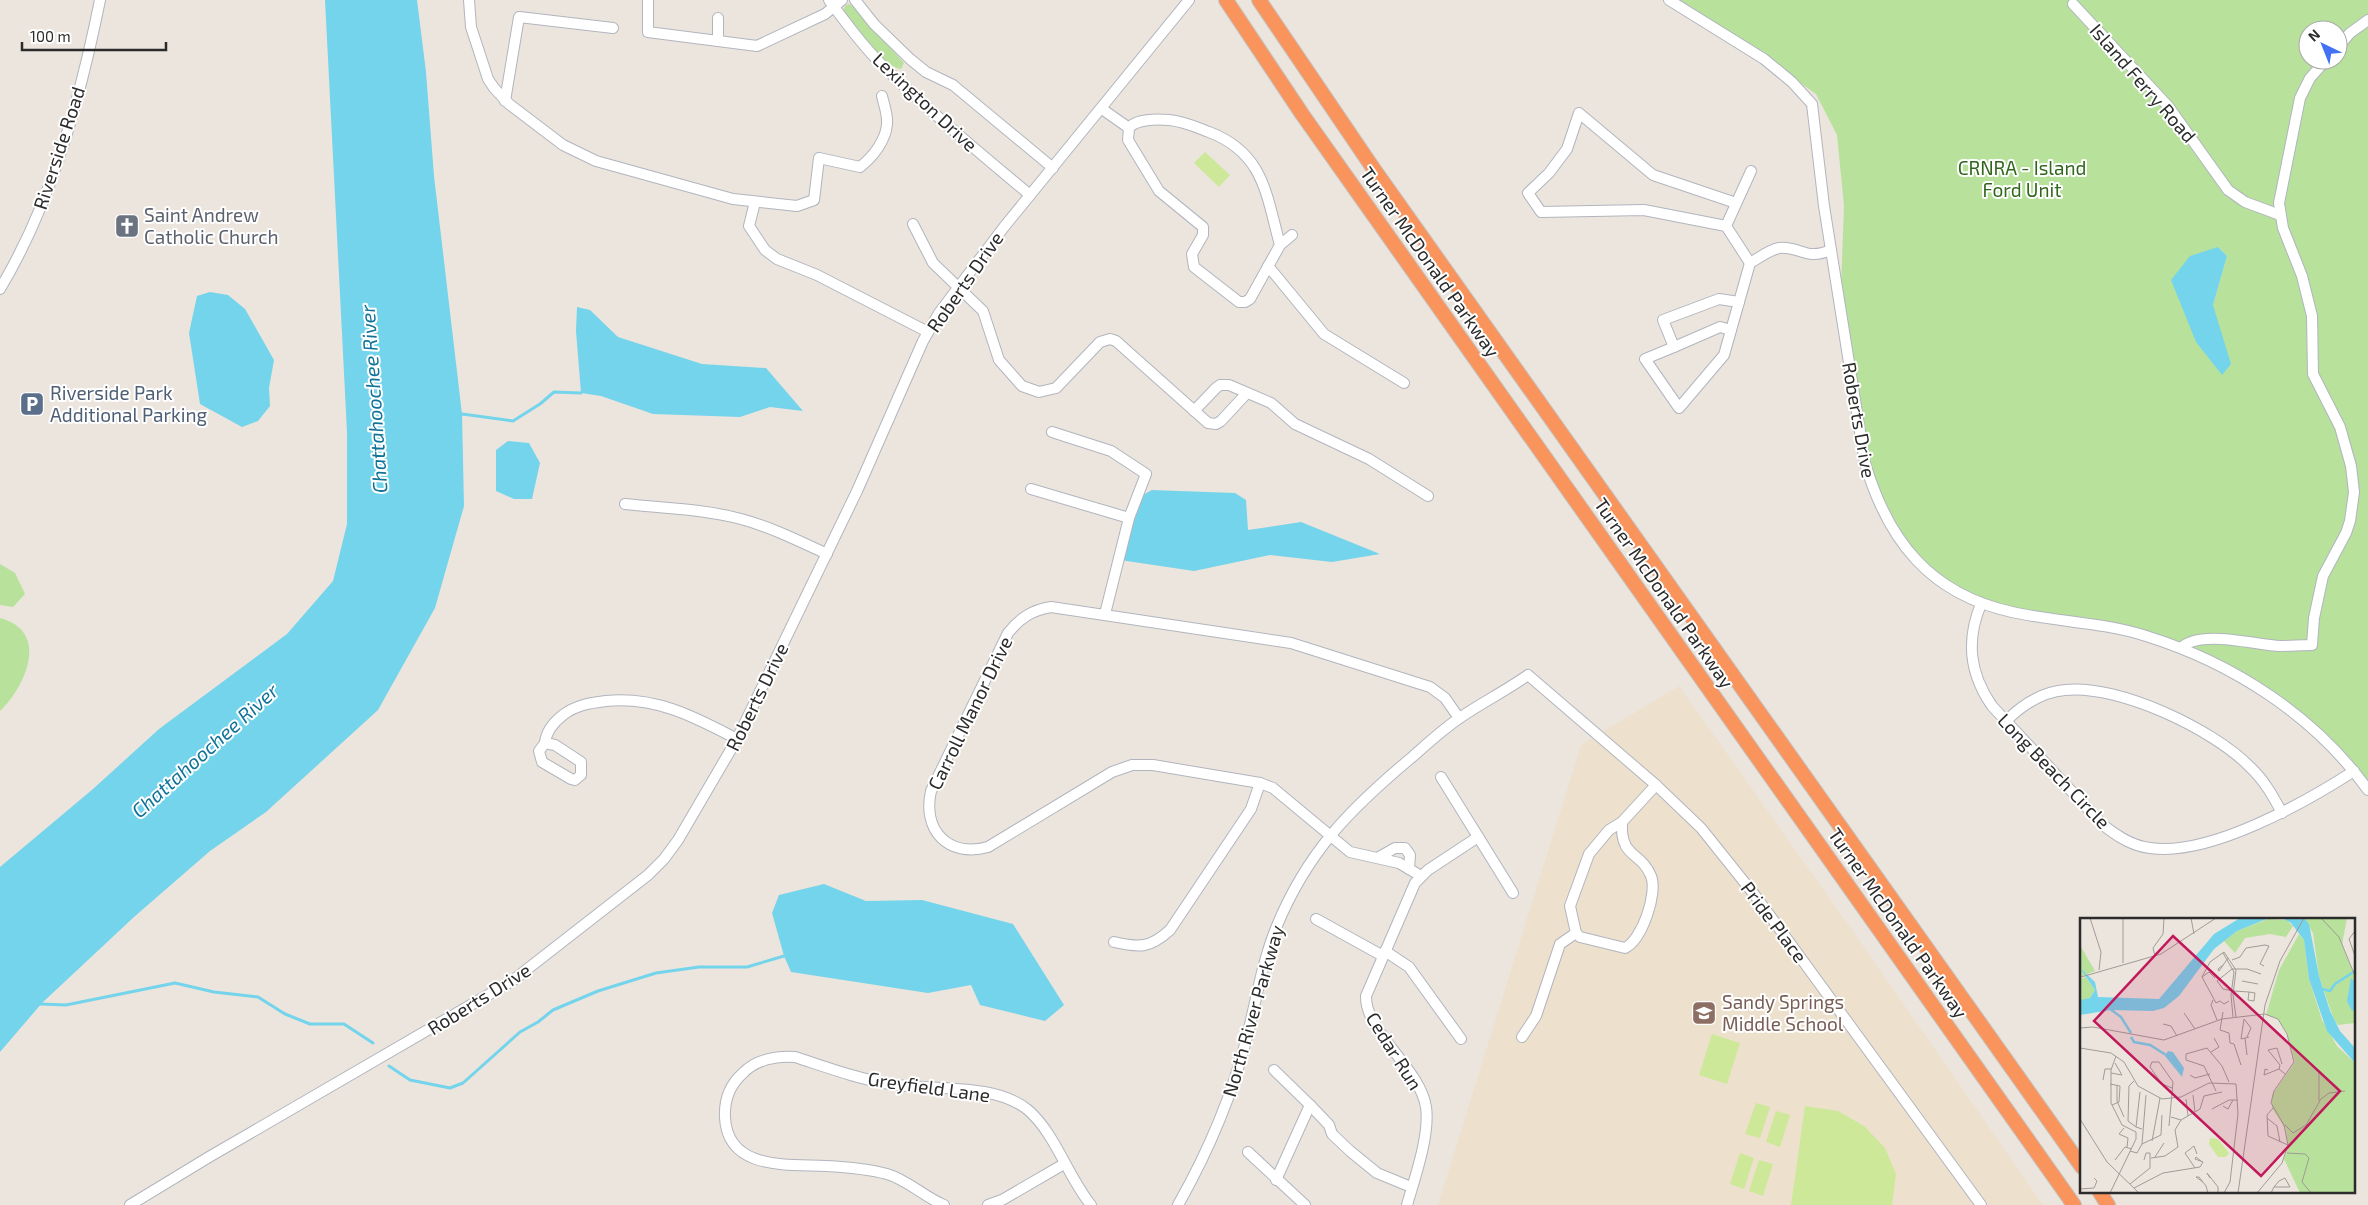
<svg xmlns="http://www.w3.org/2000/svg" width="2368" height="1205" viewBox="0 0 2368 1205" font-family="'Exo 2',sans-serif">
	<rect width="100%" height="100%" fill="#ece5dd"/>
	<polygon fill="#ede1cd" points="1679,686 1855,934 2043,1205 1438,1205 1581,745"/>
	<g fill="#b8e19c" fill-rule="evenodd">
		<path d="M1671 0H2368V788L2317 734 2235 674 2159 640 1972 601 1915 559 1878 509 1840 312 1844 206 1837 135 1816 94 1769 61ZM2308 30H2338V60H2308ZM2218 247 2227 256 2213 305Z"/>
		<path d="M849 4 854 7 904 63 901 69C882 67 855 27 843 12L845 6Z"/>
		<polygon points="0,564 15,573 25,594 13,607 0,605"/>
		<path d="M0 618C50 631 26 686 0 711Z"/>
	</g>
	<g fill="#cce898">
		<polygon points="1205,152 1230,175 1219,187 1194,163"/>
		<polygon points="1712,1034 1740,1043 1727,1084 1699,1075"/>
		<polygon points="1756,1103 1770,1107 1760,1138 1745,1134"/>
		<polygon points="1805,1106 1838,1111 1864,1126 1885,1148 1896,1174 1892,1205 1791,1205"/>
		<polygon points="1776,1111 1790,1115 1780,1147 1766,1142"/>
		<polygon points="1740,1153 1754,1158 1744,1189 1730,1184"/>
		<polygon points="1759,1160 1773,1164 1763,1196 1749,1191"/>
	</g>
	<g fill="#74d4eb">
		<polygon points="325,0 417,0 426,72 434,176 462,414 464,506 435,608 378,710 266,812 210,851 134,917 42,1003 0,1052 0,867 93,789 159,729 287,634 333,581 347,524 347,432"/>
		<polygon points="2218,247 2227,256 2213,305 2231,364 2222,375 2196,342 2171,280 2190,256"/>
		<polygon points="210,292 228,295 245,309 274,360 269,388 270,406 258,421 242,427 200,404 189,333 197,296"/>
		<polygon points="577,307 590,310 618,337 702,364 766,368 803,411 770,407 740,417 653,414 601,396 581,393 576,331"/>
		<polygon points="508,441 529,443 540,463 532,499 514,499 496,491 496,450"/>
		<polygon points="1152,490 1235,493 1246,500 1248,530 1301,522 1380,554 1332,562 1270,555 1194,571 1120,560 1139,497"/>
		<polygon points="824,884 866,901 922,900 1013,924 1064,1005 1045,1021 980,1005 971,985 928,993 791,972 784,956 772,913 779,895"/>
	</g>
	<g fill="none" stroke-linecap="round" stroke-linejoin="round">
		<g stroke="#74d4eb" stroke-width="3">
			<polyline points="459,417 462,414 513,421 540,404 554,392 581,393"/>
			<polyline points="40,1004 66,1005 175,983 214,992 258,997 285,1014 310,1024 344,1024 373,1043"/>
			<polyline points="389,1066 410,1080 450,1088 463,1083 520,1032 538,1022 553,1010 598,991 656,973 699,967 747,967 784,956"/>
		</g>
		<defs>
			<g id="minor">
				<path d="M469 0 471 27 488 79 494 88 509 104 563 145 596 161 733 199 797 206 814 200 819 158 860 167C873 157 886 140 887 124 888 115 884 105 882 96"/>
				<polyline points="648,0 648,32 757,46 825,14 842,0"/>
				<path d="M829 0C846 23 863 46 883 66 929 111 980 153 1030 195"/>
				<polyline points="855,0 874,24 910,59 926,72 953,85 1053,168"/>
				<path d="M1669 0 1764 59 1792 82 1812 104 1824 206 1865 463C1888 541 1930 594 2012 612 2057 622 2102 622 2146 636 2233 663 2315 716 2368 790"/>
				<polyline points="2073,4 2168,106 2228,190 2245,202 2280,215"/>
				<polyline points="718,18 718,41"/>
				<polyline points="2338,47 2350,33 2368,20"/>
				<polyline points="505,101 519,17 613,28"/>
				<polyline points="1102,109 1129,128"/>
				<polyline points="755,202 749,226 765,250 777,259 817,275 928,332"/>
				<polyline points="1736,203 1653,175 1579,113 1567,149 1549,173 1528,193 1541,212 1644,210 1726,226 1750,263"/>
				<polyline points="913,224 933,263 983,311 999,360 1022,386 1039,392 1056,388 1100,342 1110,339 1116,341 1208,423 1216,424 1221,421 1246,394"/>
				<polyline points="1726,226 1751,171"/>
				<path d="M1280 245C1266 194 1264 153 1209 132 1196 127 1183 121 1169 120 1157 119 1136 119 1129 128L1128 140 1159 191 1203 227V235L1192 254 1194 267 1239 302H1245L1250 299 1280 245 1292 235"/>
				<polyline points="1268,266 1324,334 1404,383"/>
				<path d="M0 289C52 202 80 99 100 0"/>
				<polyline points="1731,330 1720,327 1674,347 1663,320 1719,299 1739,302"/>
				<path d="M1674 347 1645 359 1679 408 1724 355 1750 263C1759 258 1769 250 1779 248 1801 246 1805 261 1831 250"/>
				<polyline points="1194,411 1216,388 1220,385 1229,385 1271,403 1295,424 1369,459 1428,496"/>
				<polyline points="1052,432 1111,451 1146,474 1129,518"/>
				<polyline points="1031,489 1129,518 1105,614"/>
				<path d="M625 504C663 508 704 509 741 519 771 527 799 541 827 554"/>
				<path d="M1981 604C1966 640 1969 673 1992 706L2103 825C2117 836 2132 846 2150 848 2209 857 2306 802 2354 771"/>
				<path d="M2181 648C2200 629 2255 645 2280 646 2291 646 2301 645 2312 645L2314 618 2323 576 2346 533 2350 521 2354 492 2351 466 2340 427 2313 374 2312 316 2302 276 2283 228 2279 203 2300 98 2310 78 2326 60"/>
				<path d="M2006 721C2022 705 2041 692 2065 690 2118 684 2213 729 2250 767 2264 780 2273 796 2282 813"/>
				<path d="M545 743C546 732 554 722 563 715 576 705 590 703 606 701 656 696 695 717 737 739"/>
				<polygon points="545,743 555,745 581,762 581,775 575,780 571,779 542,762 539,751"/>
				<polyline points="1441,777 1513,893"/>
				<path d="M1622 822C1620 859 1641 851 1651 876 1658 893 1642 940 1625 948L1580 937 1576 933 1570 906 1589 854 1609 830 1622 822 1656 785"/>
				<polyline points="1379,857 1395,848 1405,848 1410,855 1409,869"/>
				<path d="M1421 876 1399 863 1350 852 1273 788 1260 783 1153 765H1132L1112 772 988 847C948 858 922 830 931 791L1008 633C1020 618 1032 610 1051 607L1291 643 1430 687 1445 698 1459 718"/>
				<polyline points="1316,919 1383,956"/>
				<path d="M1114 942C1140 948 1150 948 1170 930L1251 809 1260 783"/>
				<polyline points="1385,951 1409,967 1461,1039"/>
				<polyline points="1522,1037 1536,1016 1560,944 1576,933"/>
				<polyline points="1274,1070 1310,1105 1329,1125 1332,1134 1350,1151 1377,1173 1411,1187"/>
				<polyline points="1248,1152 1305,1205"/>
				<polyline points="1276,1180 1310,1105"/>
				<polyline points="130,1205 209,1157 512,981 648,875 664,859 678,840 737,739 857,491 923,341 939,313 1004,227 1189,0"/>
				<path d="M944 1205C924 1197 908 1180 887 1174 868 1169 846 1167 826 1166 789 1164 728 1171 725 1118 724 1100 729 1086 742 1074 756 1059 776 1056 795 1057 826 1067 858 1079 890 1084 931 1091 994 1082 1028 1110 1055 1133 1068 1177 1091 1205"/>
				<polyline points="988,1205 1002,1200 1064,1164"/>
				<path d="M1178 1205C1208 1152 1232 1096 1247 1037 1256 1001 1262 963 1276 928 1307 852 1350 809 1411 758 1427 744 1443 729 1461 717 1483 702 1507 690 1528 675L1656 785 1701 828 1757 898 1981 1205"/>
				<path d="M1407 1205C1415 1177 1430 1135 1426 1107 1420 1068 1365 1032 1366 996L1415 883 1428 870 1478 837"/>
			</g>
			<g id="highway">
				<polyline points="1226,0 1302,114 2074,1205"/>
				<polyline points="1259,0 1373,168 2082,1167"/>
				<polyline points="2099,1191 2108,1205"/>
			</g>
		</defs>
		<use href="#minor" stroke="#b1b5be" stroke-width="12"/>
		<use href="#highway" stroke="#c4c4c4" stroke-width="16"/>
		<use href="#minor" stroke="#fff" stroke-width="10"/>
		<use href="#highway" stroke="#f9945c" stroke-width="14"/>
	</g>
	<defs>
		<symbol id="church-square" viewBox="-11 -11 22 22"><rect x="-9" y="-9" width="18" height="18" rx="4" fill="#6b7280" stroke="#fff"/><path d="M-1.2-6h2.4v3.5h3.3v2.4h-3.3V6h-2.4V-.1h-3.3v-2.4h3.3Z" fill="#fff"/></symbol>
		<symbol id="parking-square" viewBox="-11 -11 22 22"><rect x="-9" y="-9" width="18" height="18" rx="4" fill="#5c6f8a" stroke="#fff"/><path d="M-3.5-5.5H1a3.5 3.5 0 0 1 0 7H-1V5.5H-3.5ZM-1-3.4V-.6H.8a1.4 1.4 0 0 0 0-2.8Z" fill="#fff"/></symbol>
		<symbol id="school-square" viewBox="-11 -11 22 22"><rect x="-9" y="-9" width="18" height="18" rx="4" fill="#8d6e63" stroke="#fff"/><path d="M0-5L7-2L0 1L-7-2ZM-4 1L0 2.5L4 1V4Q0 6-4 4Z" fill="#fff"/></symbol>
	</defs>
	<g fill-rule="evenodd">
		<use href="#church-square" x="113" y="212" width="28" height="28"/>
		<use href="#parking-square" x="18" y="390" width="28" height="28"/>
		<use href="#school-square" x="1690" y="999" width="28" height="28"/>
	</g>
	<g text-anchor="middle" stroke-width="4" stroke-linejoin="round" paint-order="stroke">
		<g font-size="19" fill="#2b2b2b" stroke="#fff">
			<text transform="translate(2143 83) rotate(49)" y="7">Island Ferry Road</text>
			<text transform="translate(925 102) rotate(43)" y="7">Lexington Drive</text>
			<text transform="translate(59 148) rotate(-72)" y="7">Riverside Road</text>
			<text transform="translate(1430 262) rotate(55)" y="7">Turner McDonald Parkway</text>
			<text transform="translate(965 282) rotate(-55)" y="7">Roberts Drive</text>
			<text transform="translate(1859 420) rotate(80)" y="7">Roberts Drive</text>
			<text transform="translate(1664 593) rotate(55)" y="7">Turner McDonald Parkway</text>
			<text transform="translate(757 697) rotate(-64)" y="7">Roberts Drive</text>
			<text transform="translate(970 713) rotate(-64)" y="7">Carroll Manor Drive</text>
			<text transform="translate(2054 771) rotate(46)" y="7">Long Beach Circle</text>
			<text transform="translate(1774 922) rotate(53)" y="7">Pride Place</text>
			<text transform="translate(1898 923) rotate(55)" y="7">Turner McDonald Parkway</text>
			<text transform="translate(479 999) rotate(-32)" y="7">Roberts Drive</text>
			<text transform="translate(1253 1011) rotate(-74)" y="7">North River Parkway</text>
			<text transform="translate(1394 1051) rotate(58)" y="7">Cedar Run</text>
			<text transform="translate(929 1087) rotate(8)" y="7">Greyfield Lane</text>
		</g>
		<g font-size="19" fill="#31661d" stroke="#fff">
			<text x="2022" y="175">CRNRA - Island<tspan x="2022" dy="22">Ford Unit</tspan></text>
		</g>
		<g font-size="19" fill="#5b616d" stroke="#fff" text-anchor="start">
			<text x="144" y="222">Saint Andrew<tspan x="144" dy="22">Catholic Church</tspan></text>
		</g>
		<g font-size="19" fill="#4e5e75" stroke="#fff" text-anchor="start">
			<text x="50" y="400">Riverside Park<tspan x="50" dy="22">Additional Parking</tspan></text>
		</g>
		<g font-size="19" fill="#785e54" stroke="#fff" text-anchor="start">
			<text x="1722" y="1009">Sandy Springs<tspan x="1722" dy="22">Middle School</tspan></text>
		</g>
		<g font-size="20" font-style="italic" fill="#127398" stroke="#fff">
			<text transform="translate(374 399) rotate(-94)" y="7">Chattahoochee River</text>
			<text transform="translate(205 751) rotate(-42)" y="7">Chattahoochee River</text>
		</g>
	</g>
	<g transform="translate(2080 918)">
		<rect width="275" height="275" fill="#ece5dd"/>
		<path d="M224 0H267L262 27 275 59V105L258 107 254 102 239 58 233 15ZM188 1 206 2 213 8 206 19 190 16 165 20 155 35 144 23 157 13ZM219 16 224 22 229 61 242 102 257 128 275 145V275H220L204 241 208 229 206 212 192 190V177L215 144 207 115 198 101 186 97 199 52ZM0 27 15 53 0 59ZM6 59 15 72 10 80 1 83 0 61Z" fill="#b8e19c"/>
		<path d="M130 220 138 221 149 235 146 239H138L129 226Z" fill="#cce898"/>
		<path d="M160 0H189L157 13 134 31 99 78 84 90 73 93 31 92 0 97V82L10 80 15 72 0 50 15 64 18 79 79 81 134 16ZM202 0H224L229 6 239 58 250 93 260 113 275 130V145L247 113 229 61 224 22 211 5ZM271 60 275 64V91L272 93 267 83ZM88 133 93 134 104 150 102 159 85 138Z" fill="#74d4eb"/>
		<path fill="none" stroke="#74d4eb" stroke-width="2.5" d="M242 71 250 73 255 66 275 53M30 91 41 99 51 115M51 119 54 124 70 127 86 137"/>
		<path fill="none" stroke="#9f9b96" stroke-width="1" d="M10 0 21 34 19 52M43 0V45M111 0 114 16M241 0 259 19 275 58M275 13 269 21 275 38M143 35 154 54 151 77 153 99M75 38 73 30 83 16 84 0M152 42 160 39 166 30 185 27M143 47 138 51 139 53 148 40M184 48 180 46 189 28 185 27M1 59 81 36 136 0M122 59 129 54 135 60M162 63 178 66M153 73 143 71 137 63 152 51H167L181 56M154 73 169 74 168 82 174 83 175 75 169 74M133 82 131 87 137 102M149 83 144 86 140 83 136 85 122 59 130 44 144 34 156 52 153 77 156 99M143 94 140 112 149 115 150 125M104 95 115 111M83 106 91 108 97 118M0 110 13 109 84 122 142 101 185 96 198 101 207 116 214 144 194 173 191 185 204 207 208 227 202 245 177 275M167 119 171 110 164 101 161 121 169 119M165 120 167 137M150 125 154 126 161 147M0 130 31 135 44 144 58 168 82 181 101 179 129 165 156 166 158 196 150 264 144 275M131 134 139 129 134 120M199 151 200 147 188 132 197 130 202 146M188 152 185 151 184 157 199 151 205 156M239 154V183M31 155 42 157 35 145M110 157 115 160 130 156M23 162 25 151H31M54 163 49 168 48 203 56 209M30 166 40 168 39 184 32 187M37 167V183L44 199M136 173 124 148 106 142V136L127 130 142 148 149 164M60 174 56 209 62 211M113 177 115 194M106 181 108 198M143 188 148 191 153 182M193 190 187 197 188 218 208 227M132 191 149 182H158M187 200 197 208 200 224M0 201 27 244 59 275M101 202 120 191 124 178 142 174M205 207 213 215 226 207 241 181 249 175 265 173M89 208 93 164 79 144H72L70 149 82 166 92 170M44 210 39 216 48 220 47 229M72 223 80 180M62 226 81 217 82 197M50 233 57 235 62 226 66 177M207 235 225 236 229 240 222 264 231 275M75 239 84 225M71 240 85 238 98 229 95 212 101 202 91 199M35 242 45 229 52 231M115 250 105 235 114 228 117 236M130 260 127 255 138 269V275M123 264 116 259H119L126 268 128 275M50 266 70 250V235H66L64 242M54 270 83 255 120 249 123 244 115 241 116 239 121 243M0 271 14 270 17 263 14 260M30 275 56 221V214L42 207 31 185V152L36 138M158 275 185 87 200 43 224 0M191 275 194 269 199 263 205 260 210 269H194"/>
		<path fill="#c2185b" fill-opacity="0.15" stroke="#c2185b" stroke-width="2.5" d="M93 18 260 173 181 258 14 103Z"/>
		<rect width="275" height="275" fill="none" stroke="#2b2b2b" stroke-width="2.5"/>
	</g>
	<g transform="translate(2323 45) rotate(317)"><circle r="24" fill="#ffffff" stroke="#aaaaaa"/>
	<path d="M0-4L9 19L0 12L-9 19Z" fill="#4371f4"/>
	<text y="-8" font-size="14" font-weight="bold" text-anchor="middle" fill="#2b2b2b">N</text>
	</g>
	<path d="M22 42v8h144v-8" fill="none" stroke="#2b2b2b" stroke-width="2.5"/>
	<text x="30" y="42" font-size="15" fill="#2b2b2b" stroke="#ffffff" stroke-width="4" paint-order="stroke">100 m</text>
</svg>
